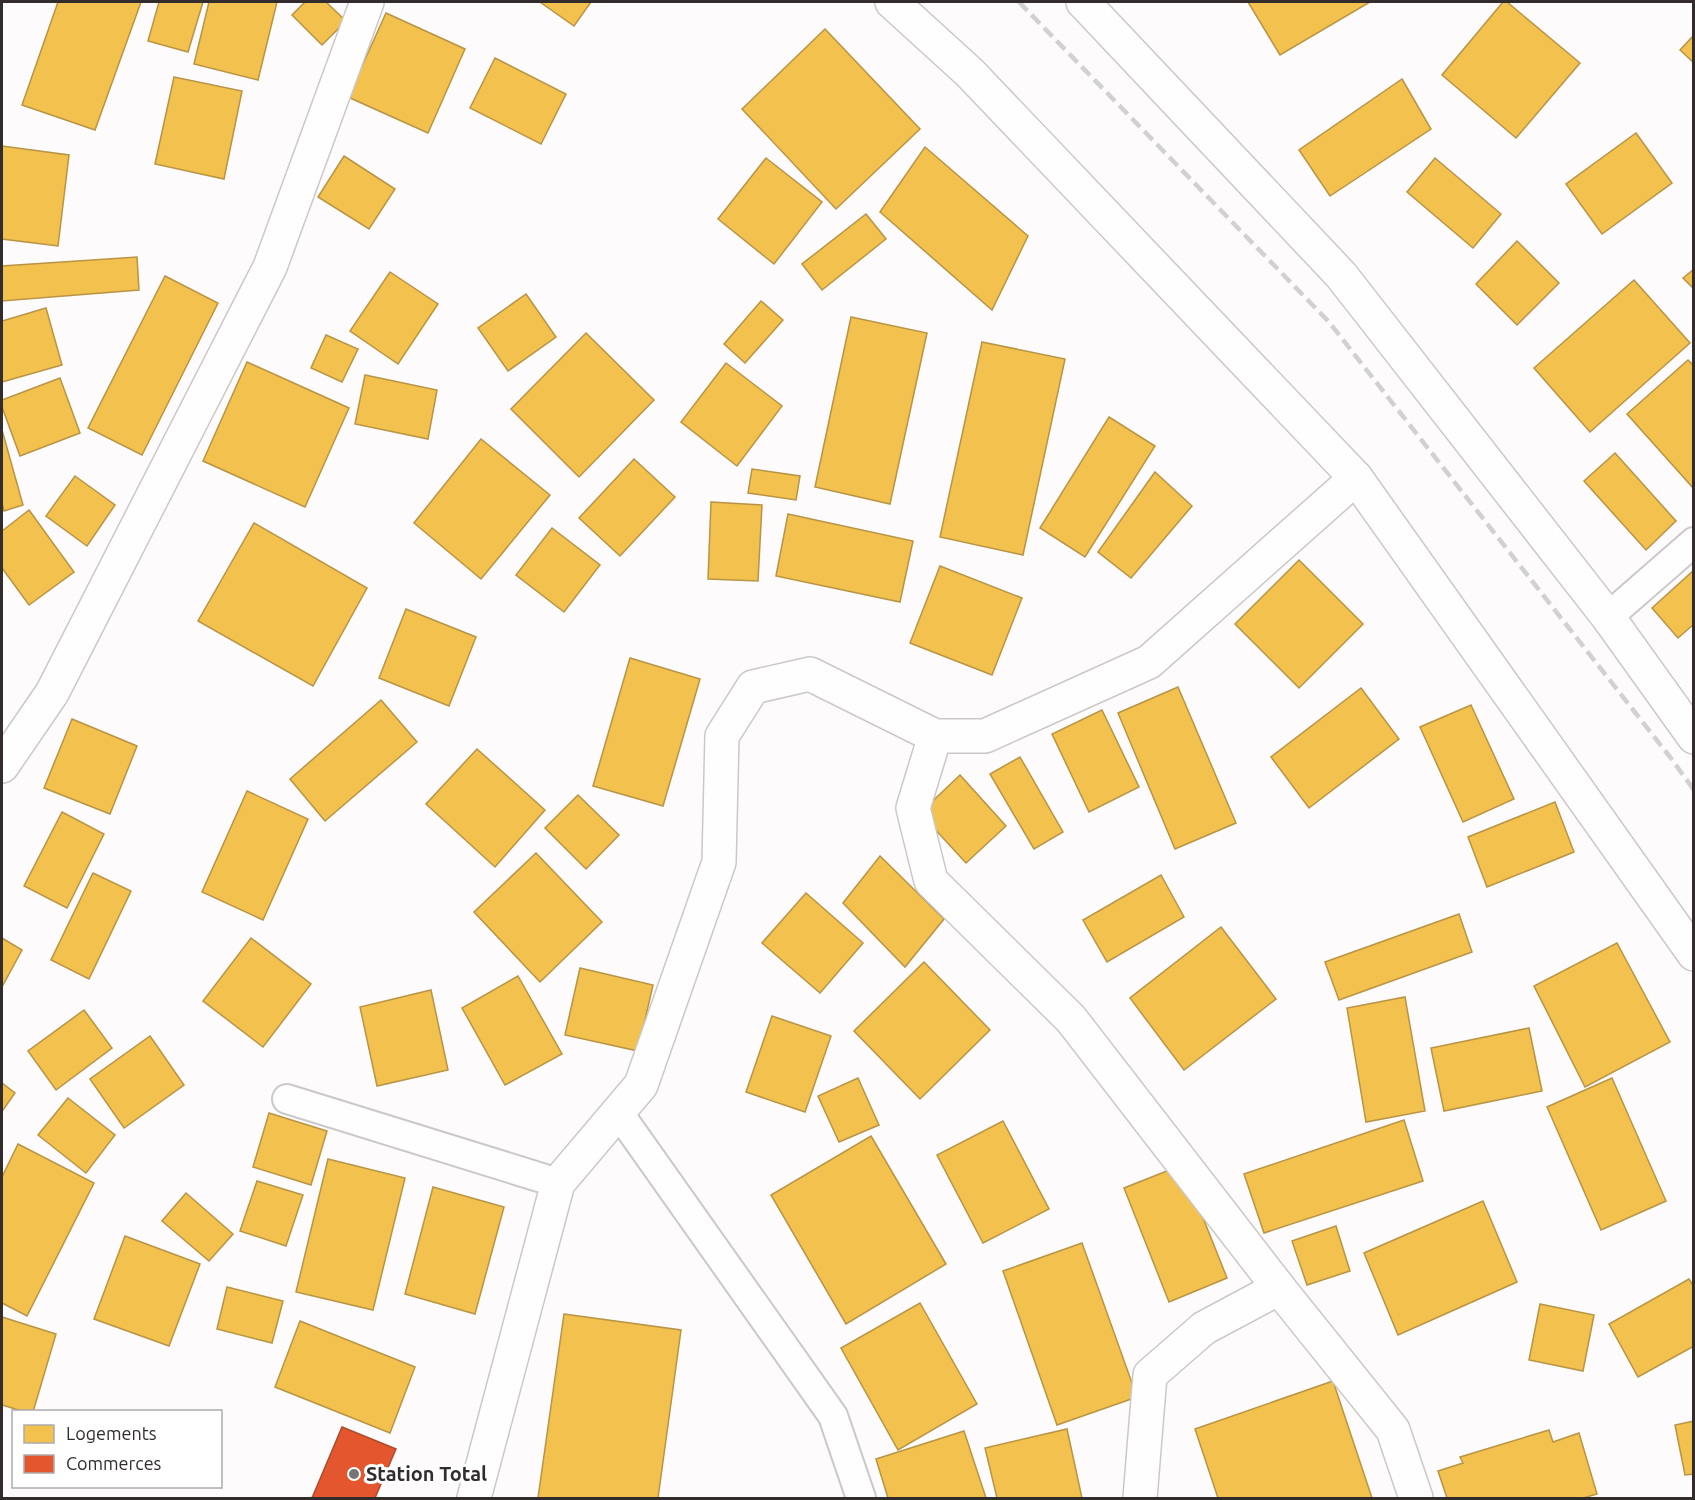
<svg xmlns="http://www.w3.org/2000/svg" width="1695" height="1500" viewBox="0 0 1695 1500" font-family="Ubuntu,sans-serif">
	<rect width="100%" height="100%" fill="#fdfbfb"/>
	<g fill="#f2c14e" stroke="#b89444" stroke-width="1.5">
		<polygon points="58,2 141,2 95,130 22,105"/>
		<polygon points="159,2 203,2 188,52 148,41"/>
		<polygon points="209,2 277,2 258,80 194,64"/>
		<polygon points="305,2 326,2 346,21 322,45 292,15"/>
		<polygon points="540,2 591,2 574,26"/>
		<polygon points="1248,2 1370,2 1280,55"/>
		<polygon points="1503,2 1507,2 1580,63 1516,138 1442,75"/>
		<polygon points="386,13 465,49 428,133 348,97"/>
		<polygon points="825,29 920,129 836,209 742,109"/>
		<polygon points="1694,35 1694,63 1680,50"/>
		<polygon points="495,58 566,94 541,144 470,108"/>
		<polygon points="174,77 242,91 224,179 155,164"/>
		<polygon points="1402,79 1431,129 1330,196 1299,150"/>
		<polygon points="1636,133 1672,183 1602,234 1566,184"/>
		<polygon points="2,146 69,155 58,246 2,239"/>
		<polygon points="925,147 1028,236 992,310 880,212"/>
		<polygon points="344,156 395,189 369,229 318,197"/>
		<polygon points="766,158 822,202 774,264 718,219"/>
		<polygon points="1435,158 1501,214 1473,248 1407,192"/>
		<polygon points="866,214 886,239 822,290 802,264"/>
		<polygon points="1517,241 1559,283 1517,325 1476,284"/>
		<polygon points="137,257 139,290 2,301 2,266"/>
		<polygon points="1694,269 1694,289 1683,278"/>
		<polygon points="390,272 438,304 398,364 350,331"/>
		<polygon points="165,276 218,303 142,455 88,428"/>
		<polygon points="1634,280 1690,343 1590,432 1534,368"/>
		<polygon points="526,294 556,337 508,371 478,328"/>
		<polygon points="761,301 783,320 745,363 724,344"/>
		<polygon points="46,308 62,365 2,382 2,321"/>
		<polygon points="851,317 927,333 890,504 815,487"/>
		<polygon points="586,333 654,400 579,477 511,409"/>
		<polygon points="326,335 358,349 342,382 311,368"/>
		<polygon points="982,342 1065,359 1023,555 940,537"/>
		<polygon points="1688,360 1694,366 1694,489 1627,414"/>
		<polygon points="247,362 349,408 305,507 203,461"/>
		<polygon points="726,363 782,406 737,466 681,422"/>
		<polygon points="365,375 437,390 428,439 355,424"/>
		<polygon points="60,378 80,433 20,456 2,407 2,400"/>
		<polygon points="1109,417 1155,446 1085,557 1040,528"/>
		<polygon points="2,430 23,505 4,511 2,503"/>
		<polygon points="481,439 550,495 481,579 414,523"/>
		<polygon points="1615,453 1676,521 1646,550 1584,481"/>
		<polygon points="634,459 675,497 620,556 579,518"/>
		<polygon points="752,469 800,476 796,500 748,493"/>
		<polygon points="1155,472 1192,506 1131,578 1098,552"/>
		<polygon points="75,476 115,505 87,546 46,516"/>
		<polygon points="711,502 762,505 758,581 708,579"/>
		<polygon points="29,510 74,572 29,605 2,568 2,531"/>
		<polygon points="788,514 913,541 900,602 776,576"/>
		<polygon points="254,523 367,588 313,686 198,621"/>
		<polygon points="552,528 600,565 564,612 516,575"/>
		<polygon points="1299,560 1363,624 1299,688 1235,624"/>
		<polygon points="940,566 1022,598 992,675 910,643"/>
		<polygon points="1694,570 1694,624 1678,638 1652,608"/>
		<polygon points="406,609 476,637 449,706 379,678"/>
		<polygon points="630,658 700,679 663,806 593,786"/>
		<polygon points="1178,687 1236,823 1175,849 1118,713"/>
		<polygon points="1361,688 1399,739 1309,808 1271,757"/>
		<polygon points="381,700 417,742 325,821 290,779"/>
		<polygon points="1471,705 1514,799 1463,822 1420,727"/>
		<polygon points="1102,710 1139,787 1089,812 1052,734"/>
		<polygon points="72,719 137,746 110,814 44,788"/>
		<polygon points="477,749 545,810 495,867 426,804"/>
		<polygon points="1020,757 1063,832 1034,849 990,774"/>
		<polygon points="960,775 1006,826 966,863 920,813"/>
		<polygon points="247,791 308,819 263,920 202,892"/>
		<polygon points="578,795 619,835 586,869 545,828"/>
		<polygon points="1555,802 1574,852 1487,887 1468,837"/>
		<polygon points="62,812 104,834 67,908 24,886"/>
		<polygon points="536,853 602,922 540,982 474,912"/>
		<polygon points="880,856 944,919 905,967 843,903"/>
		<polygon points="93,873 131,891 89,979 51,960"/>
		<polygon points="1161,875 1184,917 1107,962 1083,920"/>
		<polygon points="806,893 863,943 820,993 762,943"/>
		<polygon points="1459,914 1472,952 1339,1000 1325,962"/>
		<polygon points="1221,927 1276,999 1184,1070 1130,998"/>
		<polygon points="2,938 22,950 2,987"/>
		<polygon points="251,938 311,984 263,1047 203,1001"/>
		<polygon points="1617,943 1670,1042 1585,1087 1534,986"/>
		<polygon points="924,962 990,1030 920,1099 854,1031"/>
		<polygon points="580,968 653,985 638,1051 565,1035"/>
		<polygon points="518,976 562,1054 505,1085 462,1008"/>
		<polygon points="431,990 448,1070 377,1086 360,1007"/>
		<polygon points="1405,997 1425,1111 1366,1122 1347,1008"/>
		<polygon points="84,1010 112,1048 56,1090 28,1051"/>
		<polygon points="772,1016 831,1036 805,1112 746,1092"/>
		<polygon points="1529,1028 1542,1091 1444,1111 1431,1048"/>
		<polygon points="150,1036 184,1085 124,1128 90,1079"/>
		<polygon points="858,1078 879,1125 839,1142 818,1096"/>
		<polygon points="1612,1078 1666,1201 1601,1230 1547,1107"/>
		<polygon points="2,1083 15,1093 3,1110 2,1109"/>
		<polygon points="68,1098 115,1135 86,1173 38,1135"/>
		<polygon points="269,1113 327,1131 311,1185 253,1167"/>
		<polygon points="1404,1120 1423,1181 1264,1233 1244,1174"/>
		<polygon points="1003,1121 1049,1209 983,1243 937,1155"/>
		<polygon points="871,1136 946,1264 846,1324 771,1195"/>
		<polygon points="18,1144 94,1183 27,1316 2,1303 2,1177"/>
		<polygon points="328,1159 405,1178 373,1310 296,1292"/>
		<polygon points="1182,1165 1227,1278 1169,1302 1124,1188"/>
		<polygon points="257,1181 303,1195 286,1246 240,1231"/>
		<polygon points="433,1187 504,1207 475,1314 405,1294"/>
		<polygon points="186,1193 233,1234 209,1261 162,1221"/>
		<polygon points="1483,1201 1517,1282 1398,1335 1364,1253"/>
		<polygon points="1336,1226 1350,1271 1307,1285 1292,1241"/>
		<polygon points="125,1236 200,1264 169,1346 94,1319"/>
		<polygon points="1082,1243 1137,1397 1057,1425 1003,1271"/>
		<polygon points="1689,1279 1694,1287 1694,1346 1638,1377 1609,1324"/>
		<polygon points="227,1287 283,1301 272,1343 217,1329"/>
		<polygon points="920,1303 977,1404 898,1450 841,1348"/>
		<polygon points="1540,1304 1594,1315 1583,1371 1529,1360"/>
		<polygon points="564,1314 681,1330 658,1498 538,1498"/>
		<polygon points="2,1317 56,1334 33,1412 25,1412 2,1405"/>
		<polygon points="300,1321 415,1367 390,1433 275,1387"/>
		<polygon points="1333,1381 1372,1498 1218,1498 1195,1429"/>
		<polygon points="1694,1421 1694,1474 1685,1475 1675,1425"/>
		<polygon points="1067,1429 1082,1498 997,1498 985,1448"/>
		<polygon points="1549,1430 1553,1442 1579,1433 1597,1494 1583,1498 1447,1498 1438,1471 1463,1463 1460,1457"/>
		<polygon points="964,1431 986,1498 888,1498 876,1459"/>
	</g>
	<polygon fill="#e4572e" stroke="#af4a2d" stroke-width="1.5" points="342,1427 396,1449 375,1498 312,1498"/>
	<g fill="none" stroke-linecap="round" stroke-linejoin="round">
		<defs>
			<g id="lane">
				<polyline points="1608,617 1694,542"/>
				<polyline points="287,1099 558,1183"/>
				<polyline points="618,1112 833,1416 861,1498"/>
			</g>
			<g id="street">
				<polyline points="892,2 970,73 1356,478 1694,954"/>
				<polyline points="1083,2 1341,275 1608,617 1694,737"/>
				<polyline points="935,736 913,808 931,881 1071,1019 1279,1288"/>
				<polyline points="2,766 52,693 270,267 367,2"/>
				<polyline points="474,1498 558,1183 641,1085 719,862 722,736 753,687 810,674 935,736 985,736 1149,662 1356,478"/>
				<polyline points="1140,1498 1150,1375 1204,1328 1279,1288 1393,1430 1416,1498"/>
			</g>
		</defs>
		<use href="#lane" stroke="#ccc8c8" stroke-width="32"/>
		<use href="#street" stroke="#ccc8c8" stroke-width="36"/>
		<use href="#lane" stroke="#fffefe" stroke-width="28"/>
		<use href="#street" stroke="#fffefe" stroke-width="33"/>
		<polyline stroke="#d2d1d1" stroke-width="4.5" stroke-dasharray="12 6" stroke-linecap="butt" points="1019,2 1329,322 1670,757 1694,790"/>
	</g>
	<circle fill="#797474" stroke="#fff" stroke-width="2" cx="354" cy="1474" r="6"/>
	<g text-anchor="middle" stroke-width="6" stroke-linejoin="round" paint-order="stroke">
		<g font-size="20" font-weight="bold" fill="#322c2c" stroke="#fff" text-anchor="start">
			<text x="366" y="1481">Station Total</text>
		</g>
	</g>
	<rect width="1695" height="1500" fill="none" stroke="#322c2c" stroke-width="6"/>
	<rect x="12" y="1410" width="210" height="78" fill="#ffffff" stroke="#adabab" stroke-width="1.5"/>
	<rect x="24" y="1425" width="30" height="18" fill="#f2c14e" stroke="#adabab" stroke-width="1.5"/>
	<text x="66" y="1440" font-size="18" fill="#322c2c">Logements</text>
	<rect x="24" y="1455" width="30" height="18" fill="#e4572e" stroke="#adabab" stroke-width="1.5"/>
	<text x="66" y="1470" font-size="18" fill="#322c2c">Commerces</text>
</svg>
